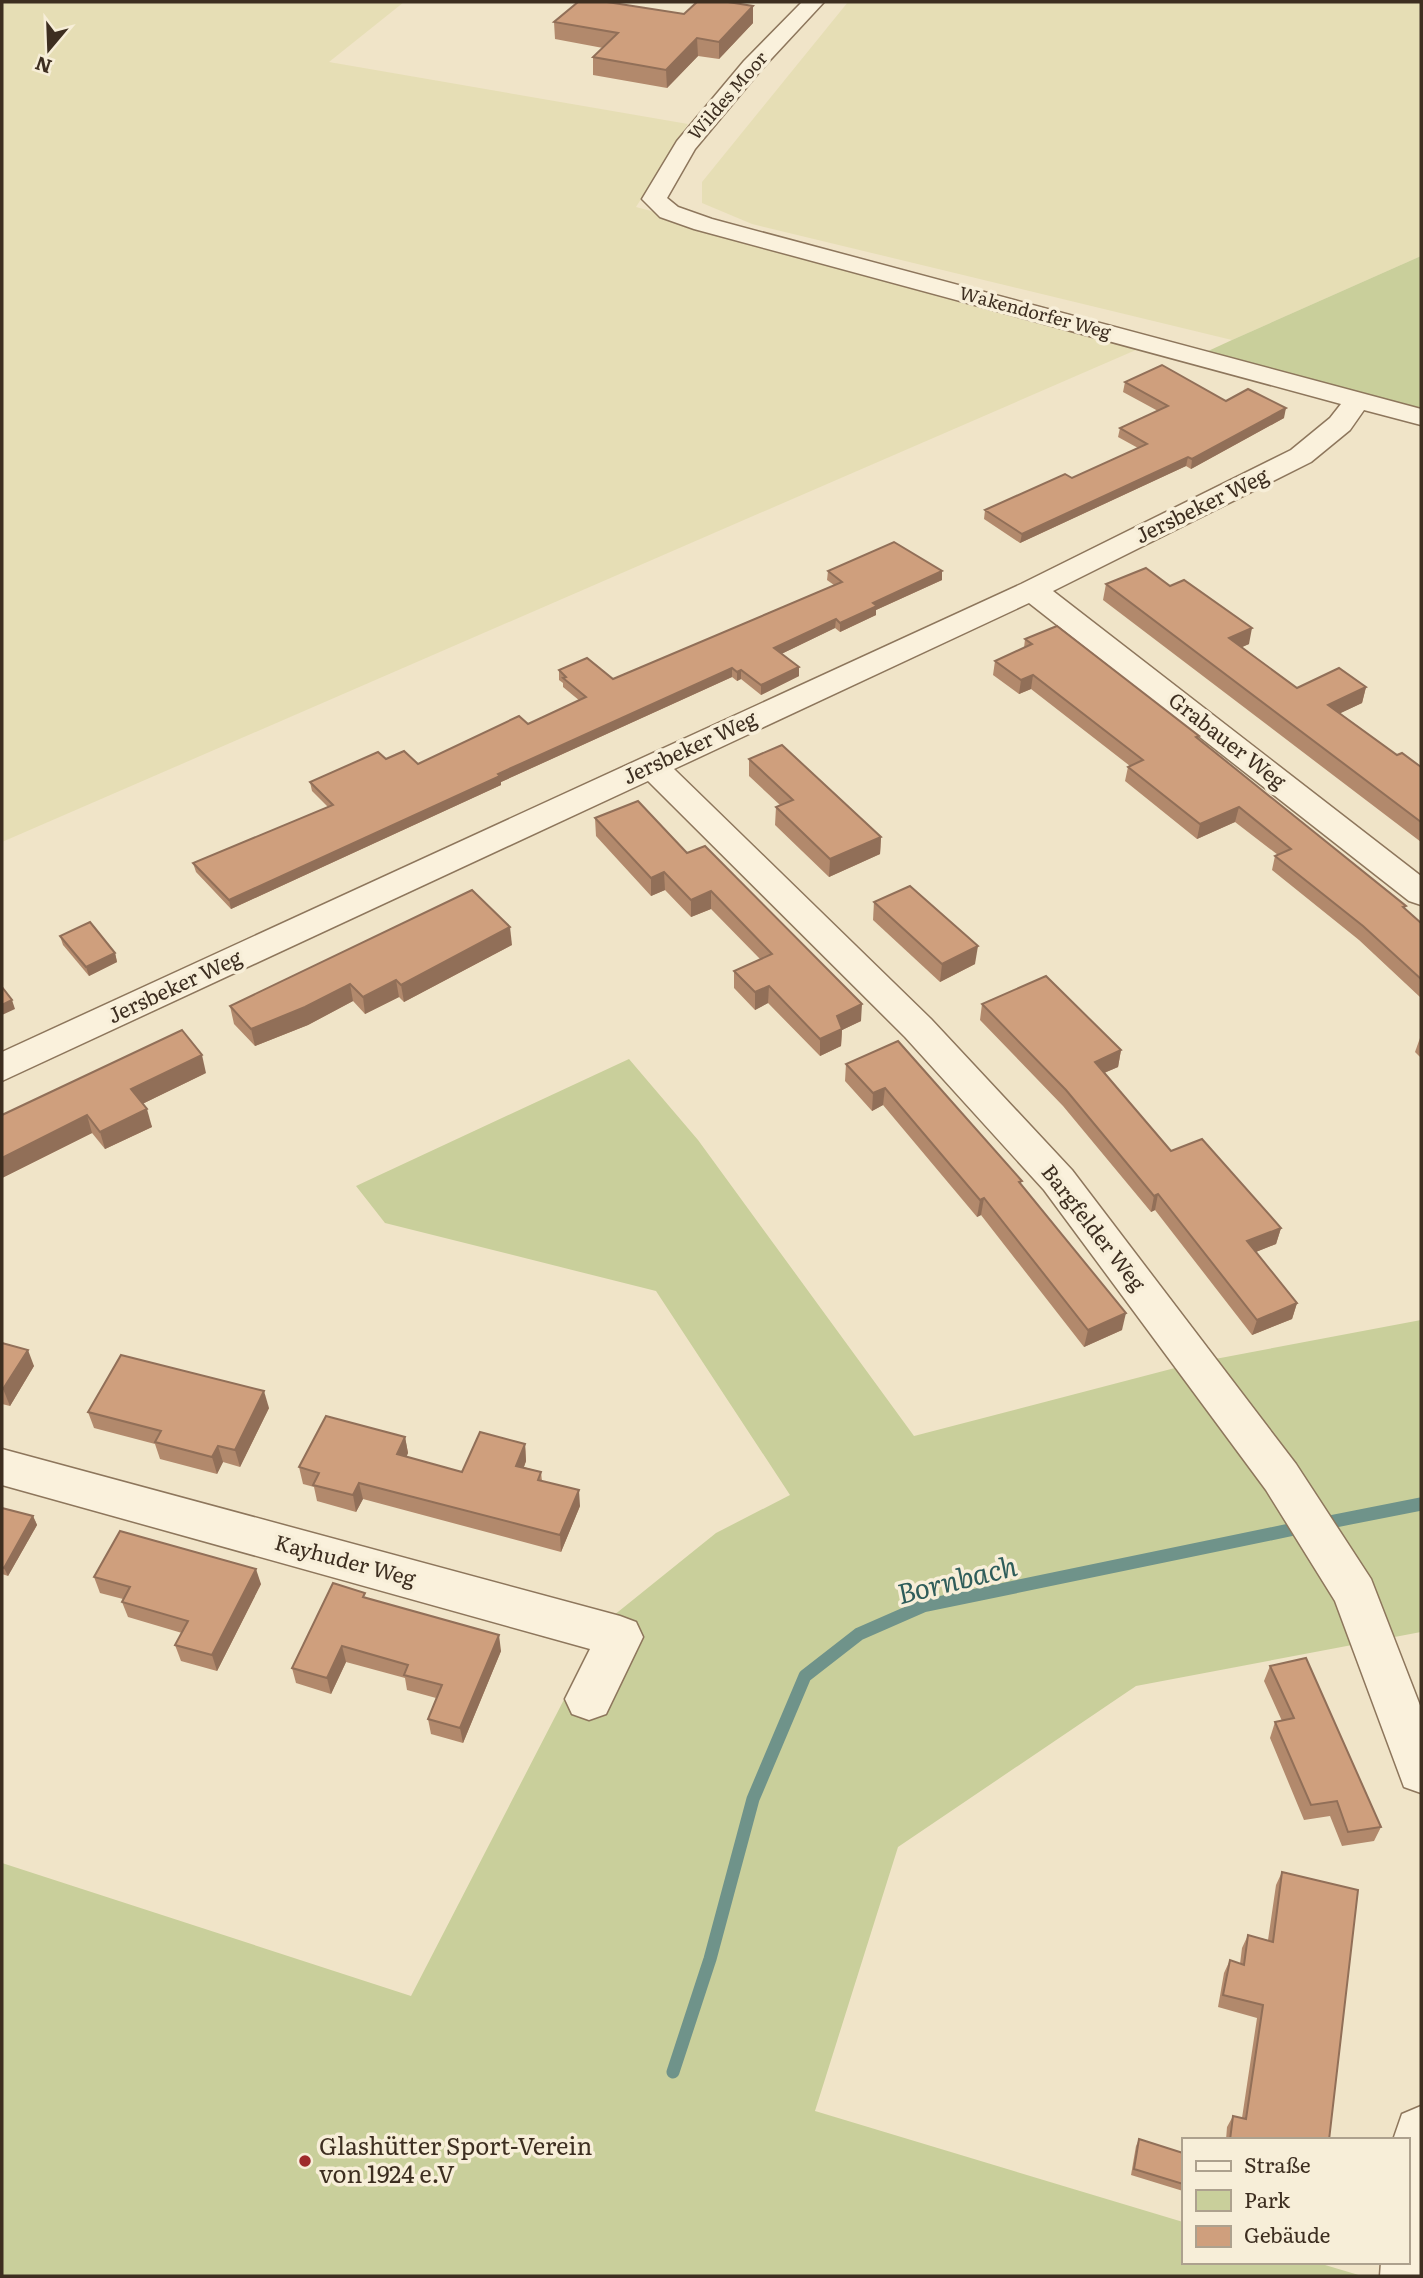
<svg xmlns="http://www.w3.org/2000/svg" width="1423" height="2278" viewBox="0 0 1423 2278" font-family="Literata,serif">
	<rect width="100%" height="100%" fill="#f0e4c8"/>
	<g fill="#e6deb5">
		<polygon points="2,2 404,2 329,62 688,124 636,207 1152,343 2,842"/>
		<polygon points="848,2 1421,2 1421,256 1232,340 752,224 702,203 702,182"/>
	</g>
	<g fill="#c9cf9b">
		<polygon points="1421,256 1421,409 1206,352 1232,340"/>
		<polygon points="629,1059 698,1140 914,1436 1194,1363 1421,1320 1421,1632 1136,1686 898,1847 815,2111 1183,2222 1183,2262 1315,2262 1362,2276 2,2276 2,1863 411,1996 603,1624 716,1533 790,1495 656,1291 385,1223 356,1186"/>
	</g>
	<g fill="none" stroke-linecap="round" stroke-linejoin="round">
		<g stroke="#6f938a" stroke-width="13">
			<polyline points="1320,1524 1421,1504"/>
			<polyline points="673,2072 710,1959 753,1799 805,1676 859,1634 923,1606 1304,1527"/>
		</g>
		<defs>
			<g id="minor">
				<polygon points="802,2 824,2 760,71 695,149 667,198 678,207 712,219 1421,409 1421,425 1364,410 1350,430 1311,462 1053,591 1421,876 1421,905 1409,901 1029,603 674,769 931,1019 1072,1170 1296,1464 1371,1579 1421,1708 1421,1793 1404,1787 1335,1601 1266,1490 1044,1190 905,1037 648,781 2,1081 2,1052 1021,584 1291,450 1330,418 1341,404 694,229 660,217 642,199 677,141 744,61"/>
				<polygon points="2,1449 620,1616 636,1622 643,1637 606,1714 589,1720 572,1714 565,1699 590,1649 2,1485"/>
				<polygon points="1421,2106 1421,2276 1380,2276 1381,2262 1407,2262 1407,2140 1393,2140 1402,2114"/>
			</g>
		</defs>
		<use href="#minor" stroke="#8d765c" stroke-width="3"/>
		<use href="#minor" fill="#faf1dc" fill-rule="evenodd"/>
	</g>
	<g fill="#b2896c">
		<polygon points="684,14 753,23 719,59 698,56 667,88 593,75 593,57 603,48 555,39 554,22"/>
		<polygon points="1125,382 1226,401 1284,418 1191,469 1186,466 1020,543 984,519 985,510 1072,478 1138,448 1118,437 1120,428 1158,411 1123,392"/>
		<polygon points="828,571 942,580 876,610 876,615 840,632 835,628 781,654 799,676 761,695 741,679 737,681 732,677 501,782 501,785 231,909 196,872 193,863 328,807 312,791 310,782 386,759 418,764 528,724 580,701 563,687 563,683 559,680 559,670 613,679 834,585 827,580"/>
		<polygon points="1106,584 1170,586 1249,644 1242,647 1297,688 1366,687 1362,703 1340,713 1397,755 1421,767 1421,842 1103,600"/>
		<polygon points="1025,639 1199,736 1198,739 1421,923 1421,998 1359,940 1272,870 1275,856 1278,855 1235,822 1197,839 1125,781 1128,767 1130,766 1031,689 1019,694 993,675 995,661 1024,648"/>
		<polygon points="749,759 881,837 880,854 829,877 775,825 776,807 780,805 749,776"/>
		<polygon points="595,818 687,853 861,1021 842,1030 841,1046 820,1056 768,1003 755,1010 734,988 734,971 760,959 711,909 691,917 665,890 651,896 596,836"/>
		<polygon points="874,902 975,964 940,982 873,920"/>
		<polygon points="60,936 115,953 117,962 89,976 63,945"/>
		<polygon points="512,945 404,1002 399,997 365,1014 353,1001 308,1025 255,1046 234,1024 230,1006"/>
		<polygon points="982,1004 1121,1050 1118,1067 1104,1073 1171,1151 1281,1228 1276,1244 1256,1252 1297,1303 1292,1319 1252,1335 1155,1210 1151,1212 1063,1106 980,1020"/>
		<polygon points="1421,1037 1421,1058 1415,1052 1420,1038"/>
		<polygon points="898,1041 1021,1185 1122,1330 1084,1347 981,1215 977,1217 883,1105 872,1111 845,1081 846,1064"/>
		<polygon points="206,1073 142,1104 152,1127 105,1149 92,1133 2,1178 2,1115"/>
		<polygon points="2,1343 34,1366 10,1406 2,1404"/>
		<polygon points="269,1408 240,1467 223,1462 217,1474 160,1459 155,1444 94,1428 88,1412"/>
		<polygon points="405,1437 408,1453 406,1457 462,1472 525,1444 526,1461 524,1467 541,1472 542,1481 580,1506 561,1552 363,1499 356,1512 317,1501 314,1487 303,1484 299,1467"/>
		<polygon points="2,1508 33,1516 37,1525 8,1576 2,1574"/>
		<polygon points="94,1577 261,1584 217,1671 181,1661 175,1645 182,1633 128,1617 122,1602 123,1599 100,1593"/>
		<polygon points="366,1598 501,1651 463,1743 431,1734 428,1719 436,1698 407,1690 405,1678 346,1662 331,1694 296,1683 292,1668"/>
		<polygon points="1270,1666 1381,1827 1374,1841 1342,1846 1330,1816 1304,1820 1270,1738 1275,1722 1282,1721 1264,1681"/>
		<polygon points="1282,1872 1329,2140 1226,2140 1227,2127 1233,2116 1242,2118 1257,2018 1218,2007 1224,1973 1230,1960 1240,1964 1242,1948 1248,1935 1268,1940 1276,1885"/>
		<polygon points="1139,2139 1183,2153 1183,2191 1131,2175 1136,2146"/>
	</g>
	<g fill="#916f58">
		<polygon points="753,6 753,23 719,59 719,42"/>
		<polygon points="697,38 698,56 667,88 666,70"/>
		<polygon points="1286,408 1284,418 1191,469 1192,459"/>
		<polygon points="1188,457 1186,466 1020,543 1022,534"/>
		<polygon points="942,571 942,580 876,610 876,615 840,632 840,623 873,603"/>
		<polygon points="836,619 835,628 773,658 774,648"/>
		<polygon points="1252,628 1249,644 1226,654 1229,638"/>
		<polygon points="799,667 799,676 761,695 761,685"/>
		<polygon points="732,668 732,677 501,782 501,785 231,909 229,900 498,774"/>
		<polygon points="741,670 741,679 737,681 737,672"/>
		<polygon points="1033,675 1031,689 1019,694 1021,680"/>
		<polygon points="1366,687 1362,703 1324,721 1328,705"/>
		<polygon points="1239,807 1235,822 1197,839 1200,824"/>
		<polygon points="881,837 880,854 829,877 830,859"/>
		<polygon points="664,872 665,890 651,896 651,878"/>
		<polygon points="711,891 711,909 691,917 691,900"/>
		<polygon points="510,927 512,945 404,1002 401,985"/>
		<polygon points="978,946 975,964 940,982 942,964"/>
		<polygon points="115,953 117,962 89,976 86,967"/>
		<polygon points="396,980 399,997 365,1014 363,997"/>
		<polygon points="350,984 353,1001 308,1025 255,1046 251,1029"/>
		<polygon points="769,986 768,1003 755,1010 755,992"/>
		<polygon points="12,1000 15,1009 2,1015 2,1005"/>
		<polygon points="862,1004 861,1021 842,1030 841,1046 820,1056 820,1039 837,1016"/>
		<polygon points="1121,1050 1118,1067 1092,1078 1095,1062"/>
		<polygon points="202,1055 206,1073 136,1107 131,1089"/>
		<polygon points="885,1088 883,1105 872,1111 873,1093"/>
		<polygon points="147,1109 152,1127 105,1149 100,1132"/>
		<polygon points="87,1115 92,1133 2,1178 2,1158"/>
		<polygon points="1158,1194 1155,1210 1151,1212 1154,1196"/>
		<polygon points="984,1198 981,1215 977,1217 980,1200"/>
		<polygon points="1281,1228 1276,1244 1243,1257 1247,1241"/>
		<polygon points="1297,1303 1292,1319 1252,1335 1257,1320"/>
		<polygon points="1126,1313 1122,1330 1084,1347 1088,1330"/>
		<polygon points="28,1350 34,1366 10,1406 3,1389"/>
		<polygon points="264,1391 269,1408 240,1467 235,1450"/>
		<polygon points="405,1437 408,1453 400,1471 397,1454"/>
		<polygon points="525,1444 526,1461 518,1482 516,1466"/>
		<polygon points="218,1446 223,1462 217,1474 212,1457"/>
		<polygon points="359,1483 363,1499 356,1512 353,1495"/>
		<polygon points="579,1490 580,1506 561,1552 560,1535"/>
		<polygon points="33,1516 37,1525 8,1576 4,1568"/>
		<polygon points="256,1569 261,1584 217,1671 212,1655"/>
		<polygon points="499,1635 501,1651 463,1743 460,1728"/>
		<polygon points="342,1646 346,1662 331,1694 327,1678"/>
	</g>
	<g fill="#cf9f7d" stroke="#916f58" stroke-width="2">
		<polygon points="578,2 607,2 684,14 697,2 728,2 753,6 719,42 697,38 666,70 593,57 618,33 554,22"/>
		<polygon points="1162,365 1226,401 1248,389 1286,408 1192,459 1188,457 1022,534 985,510 1065,474 1072,478 1147,444 1120,428 1168,406 1125,382"/>
		<polygon points="894,542 942,571 873,603 877,606 840,623 836,619 774,648 799,667 761,685 741,670 737,672 732,668 498,774 500,776 229,900 193,863 333,805 310,782 378,752 386,759 404,751 418,764 519,716 528,724 586,697 563,678 566,677 559,670 587,658 613,679 842,582 828,571"/>
		<polygon points="1146,568 1170,586 1184,580 1252,628 1229,638 1297,688 1339,668 1366,687 1328,705 1397,755 1402,753 1421,767 1421,822 1106,584"/>
		<polygon points="1057,626 1199,736 1196,737 1406,906 1403,907 1421,923 1421,979 1363,926 1275,856 1291,849 1239,807 1200,824 1128,767 1143,760 1033,675 1021,680 995,661 1032,644 1025,639"/>
		<polygon points="782,745 881,837 830,859 776,807 793,800 749,759"/>
		<polygon points="638,801 687,853 705,846 862,1004 837,1016 842,1029 820,1039 769,986 755,992 734,971 772,954 711,891 691,900 664,872 651,878 595,818"/>
		<polygon points="910,886 978,946 942,964 874,902"/>
		<polygon points="472,890 510,927 401,985 396,980 363,997 350,984 305,1007 251,1029 230,1006"/>
		<polygon points="90,922 115,953 86,967 60,936"/>
		<polygon points="1046,976 1121,1050 1095,1062 1171,1151 1202,1139 1281,1228 1247,1241 1297,1303 1257,1320 1158,1194 1154,1196 1066,1090 982,1004"/>
		<polygon points="2,987 12,1000 2,1005"/>
		<polygon points="182,1030 202,1055 131,1089 147,1109 100,1132 87,1115 2,1158 2,1115"/>
		<polygon points="898,1041 1022,1181 1019,1182 1126,1313 1088,1330 984,1198 980,1200 885,1088 873,1093 846,1064"/>
		<polygon points="2,1343 28,1350 3,1389 2,1389"/>
		<polygon points="121,1355 264,1391 235,1450 218,1446 212,1457 155,1442 161,1431 88,1412"/>
		<polygon points="326,1416 405,1437 397,1454 462,1472 480,1432 525,1444 516,1466 541,1472 538,1480 579,1490 560,1535 359,1483 353,1495 313,1485 319,1473 299,1467"/>
		<polygon points="2,1508 33,1516 4,1568 2,1567"/>
		<polygon points="120,1531 256,1569 212,1655 175,1645 188,1621 122,1602 130,1587 94,1577"/>
		<polygon points="333,1583 365,1593 363,1597 499,1635 460,1728 428,1719 442,1685 404,1675 408,1665 342,1646 327,1678 292,1668"/>
		<polygon points="1306,1658 1381,1827 1348,1832 1337,1801 1311,1805 1275,1722 1294,1718 1270,1666"/>
		<polygon points="1282,1872 1358,1890 1329,2140 1230,2140 1233,2116 1246,2119 1263,2005 1223,1995 1230,1960 1244,1965 1248,1935 1273,1942"/>
		<polygon points="1139,2139 1183,2153 1183,2184 1134,2169"/>
	</g>
	<circle fill="#9e2a2b" stroke="#f7eed8" stroke-width="2.5" cx="305" cy="2161" r="7"/>
	<g text-anchor="middle" stroke-width="7" stroke-linejoin="round" paint-order="stroke">
		<g font-size="18" fill="#3d2e20" stroke="#f7eed8">
			<text transform="translate(728 96) rotate(-49)" y="6">Wildes Moor</text>
			<text transform="translate(1035 313) rotate(15)" y="6">Wakendorfer Weg</text>
		</g>
		<g font-size="21" fill="#3d2e20" stroke="#f7eed8">
			<text transform="translate(1202 506) rotate(-26)" y="7">Jersbeker Weg</text>
			<text transform="translate(1227 741) rotate(38)" y="7">Grabauer Weg</text>
			<text transform="translate(690 748) rotate(-25)" y="7">Jersbeker Weg</text>
			<text transform="translate(175 987) rotate(-25)" y="7">Jersbeker Weg</text>
			<text transform="translate(1093 1228) rotate(52)" y="7">Bargfelder Weg</text>
			<text transform="translate(345 1561) rotate(15)" y="7">Kayhuder Weg</text>
		</g>
		<g font-size="24" fill="#3d2e20" stroke="#f7eed8" text-anchor="start">
			<text x="319" y="2155">Glashütter Sport-Verein<tspan x="319" dy="28">von 1924 e.V</tspan></text>
		</g>
		<g font-size="28" font-style="italic" fill="#2f5d5a" stroke="#f7eed8">
			<text transform="translate(957 1580) rotate(-14)" y="10">Bornbach</text>
		</g>
	</g>
	<rect width="1423" height="2278" fill="none" stroke="#3d2e20" stroke-width="7"/>
	<rect x="1182" y="2138" width="228" height="126" fill="#f7eed8" stroke="#ada18e" stroke-width="2"/>
	<rect x="1196" y="2161" width="35" height="10" fill="#faf1dc" stroke="#ada18e" stroke-width="2"/>
	<text x="1244" y="2173" font-size="21" fill="#3d2e20">Straße</text>
	<rect x="1196" y="2190" width="35" height="21" fill="#c9cf9b" stroke="#ada18e" stroke-width="2"/>
	<text x="1244" y="2208" font-size="21" fill="#3d2e20">Park</text>
	<rect x="1196" y="2226" width="35" height="21" fill="#cf9f7d" stroke="#ada18e" stroke-width="2"/>
	<text x="1244" y="2243" font-size="21" fill="#3d2e20">Gebäude</text>
	<g transform="translate(49 49) rotate(199)" stroke="#f7eed8" stroke-width="5" paint-order="stroke">
	<path d="M0-5L12 26L0 18L-12 26Z" fill="#3d2e20"/>
	<text y="-10" font-size="19" font-weight="bold" text-anchor="middle" fill="#3d2e20">N</text>
	</g>
</svg>
